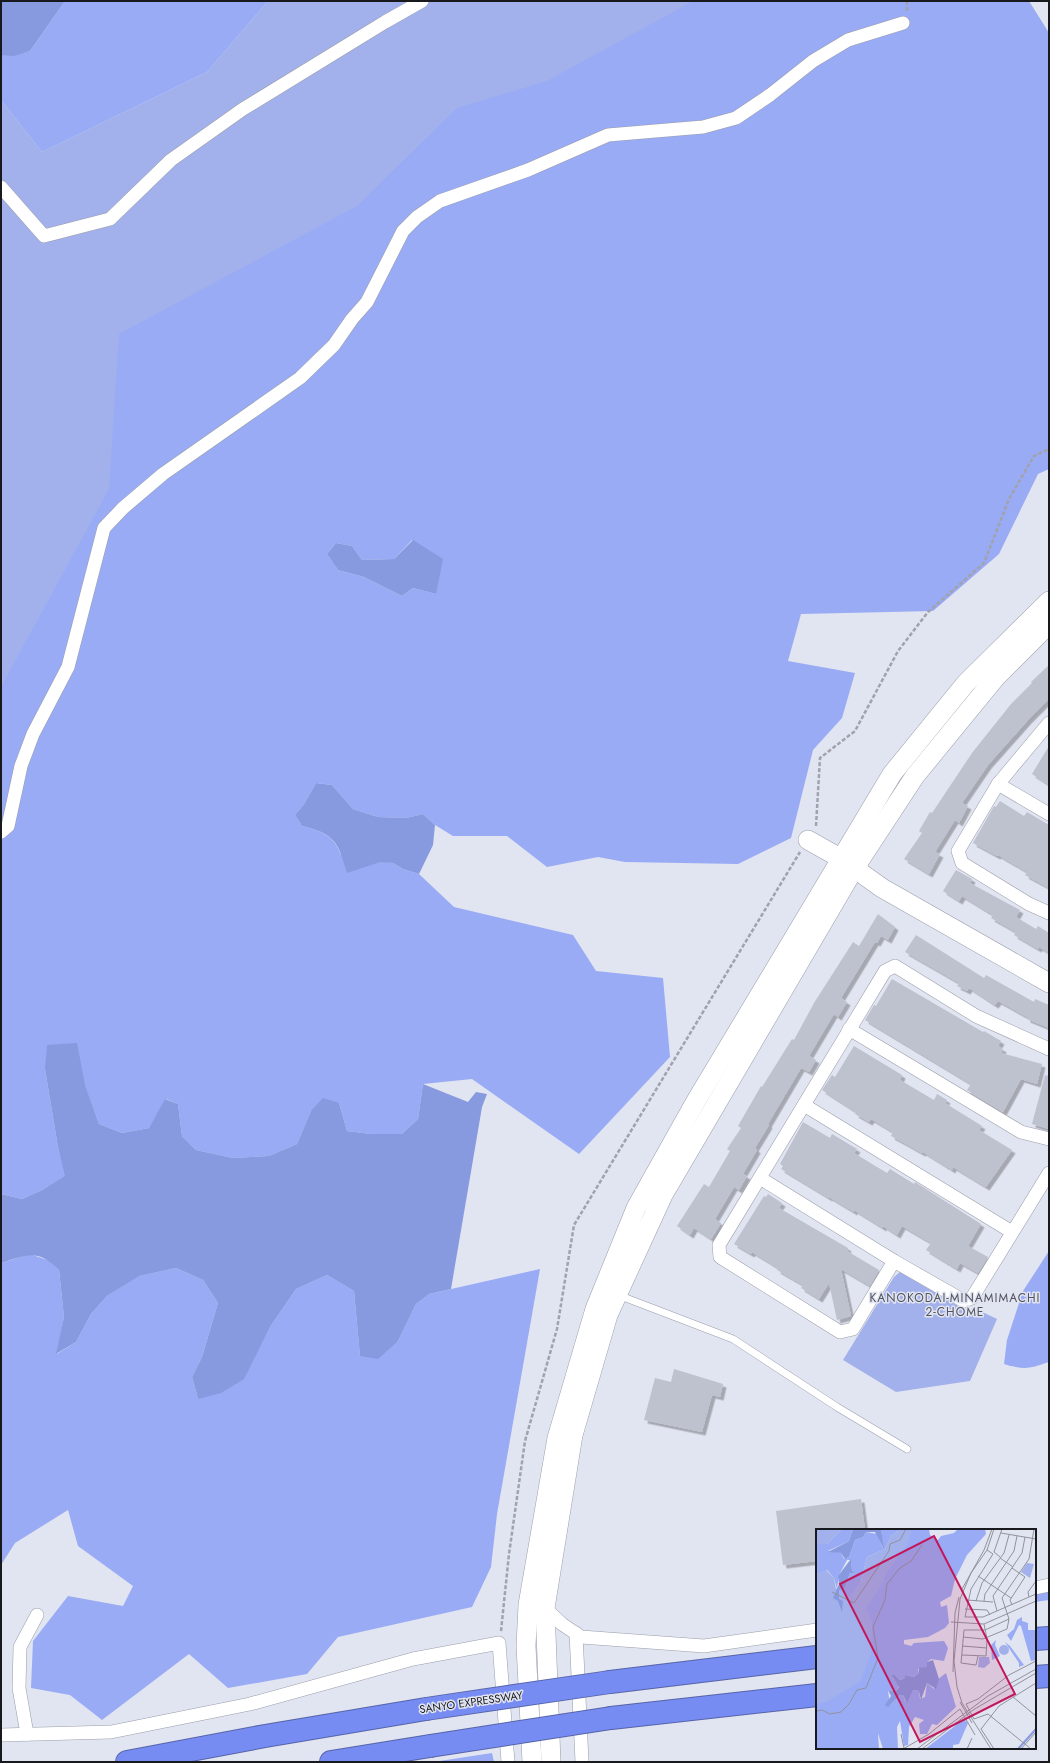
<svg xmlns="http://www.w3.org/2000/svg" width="1050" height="1763" viewBox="0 0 1050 1763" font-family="Jost,sans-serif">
	<defs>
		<filter id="shadow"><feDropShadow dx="3.5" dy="3.5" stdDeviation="0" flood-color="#0004"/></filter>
	</defs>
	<rect width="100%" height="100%" fill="#e1e4f1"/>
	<g fill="#a2b1eb">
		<polygon points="268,1 723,1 139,524 1,754 1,100 42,152 207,72"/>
		<polygon points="900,1272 972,1314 976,1309 997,1319 970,1381 896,1392 843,1360 894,1277"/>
	</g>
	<g fill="#99abf4" fill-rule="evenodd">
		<polygon points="65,1 268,1 207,72 42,152 1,100 1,55 14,55 30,51"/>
		<path d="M693 1H1029L1049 33V469L1038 474 999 554 933 611 801 614 788 661 855 673 842 718 813 750 791 838 738 864 625 862 598 857 547 867 507 836H453L435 825 423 814 406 818 378 817 353 809 332 785 316 783 304 804 295 815 302 826C321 831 334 835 341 855L393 863 403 869 419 874 454 907 573 935 596 971 663 978 670 1057 579 1154 472 1079 423 1084 418 1119 402 1134H371L347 1131 339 1103 311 1111 297 1144 269 1156 233 1158 196 1150 182 1136 178 1104 166 1099 149 1128 122 1133 99 1124 85 1086 45 1069 58 1147 66 1176 42 1190 22 1199 1 1194V687L109 489 119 334 357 206 457 108 547 81ZM412 540 436 594 413 588 402 596 364 577 338 570 327 554 336 543 352 546 362 560 394 559Z"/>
		<path d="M1049 1251V1362C1029 1369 1024 1370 1004 1364L1007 1340 1023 1291Z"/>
		<polygon points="30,1254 50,1261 59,1270 64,1317 57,1354 76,1342 91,1314 107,1296 138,1276 176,1268 203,1280 218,1303 202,1357 192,1377 198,1399 258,1349 270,1327 296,1289 327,1275 354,1291 360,1356 398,1341 416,1304 429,1294 540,1269 497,1514 491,1567 472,1607 338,1637 307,1674 228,1688 189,1654 102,1720 70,1695 31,1688 33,1641 68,1596 123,1606 133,1586 78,1546 68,1510 15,1543 1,1565 1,1263"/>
		<polygon points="1049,1588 1049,1600 1035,1602 1035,1591"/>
		<polygon points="492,1753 494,1762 433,1762"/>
	</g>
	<g fill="#8799df">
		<polygon points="1,1 65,1 30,51 14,56 1,55"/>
		<polygon points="413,540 443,559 436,594 413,588 402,596 364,577 338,570 327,554 336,543 352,546 362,560 394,559"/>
		<path d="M316 783 332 785 353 809 378 817 406 818 423 814 435 825 433 845 419 874 403 869 393 863 380 862 347 873C338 842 335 834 302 826L295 815 304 804Z"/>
		<path d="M77 1043 85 1085 99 1124 122 1133 149 1128 165 1099 178 1104 182 1136 196 1150 233 1158 269 1156 297 1144 311 1111 323 1098 339 1103 347 1131 371 1134H402L418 1119 423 1084 468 1102 476 1092 487 1094 482 1107 451 1289 429 1294 416 1304 398 1341 378 1359 360 1356 354 1291 327 1275 296 1289 270 1327 244 1379 221 1393 198 1399 192 1377 202 1357 218 1303 203 1280 176 1268 139 1276 107 1296 91 1314 76 1342 56 1354 64 1317 59 1270C37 1248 27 1255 1 1263V1194L22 1199 42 1190 65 1176 58 1147 45 1069 47 1045Z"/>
	</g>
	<g fill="#bec1ce" filter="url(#shadow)">
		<polygon points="1049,665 1049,699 1028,720 988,765 962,803 968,806 959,823 955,820 935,852 940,854 929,874 904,859 922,833 919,831 930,812 932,813 972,753 1011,704 1032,683 1031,682"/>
		<polygon points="1049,746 1049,785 1032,774"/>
		<polygon points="1000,801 1024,816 1027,812 1049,825 1049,888 1025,875 1027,872 998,855 997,856 973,843 994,806 996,807"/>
		<polygon points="956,870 972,879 970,883 1020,910 1016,917 1036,929 1038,926 1049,933 1049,953 1039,947 1038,949 1014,935 1016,932 991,918 993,915 962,896 959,901 943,891"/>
		<polygon points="878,914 895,927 888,940 881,936 877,943 875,942 841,998 847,1002 838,1017 834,1014 809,1056 816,1060 809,1072 801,1068 768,1124 769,1125 755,1148 757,1150 743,1174 747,1176 739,1190 734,1187 715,1219 721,1223 711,1239 694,1228 690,1235 677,1226 704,1184 709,1187 730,1151 727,1149 741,1128 738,1126 761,1086 762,1087 792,1039 794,1040 814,1003 853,942 859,946"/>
		<polygon points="916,935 984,978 986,975 1034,1002 1035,999 1049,1005 1049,1028 1027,1019 1027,1017 998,1001 995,1005 969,988 967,991 957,986 959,983 905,952"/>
		<polygon points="892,979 983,1032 984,1031 1001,1041 998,1046 1003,1049 1001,1053 1042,1064 1037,1084 1021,1079 1003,1112 967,1090 971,1084 865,1020 874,1005 876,1006"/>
		<polygon points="854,1046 902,1075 900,1080 934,1100 937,1094 947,1100 945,1103 982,1126 979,1130 1012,1150 986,1187 953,1167 952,1170 923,1152 922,1153 904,1143 891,1136 893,1132 871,1119 869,1122 855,1114 856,1112 822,1090 832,1075 835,1077"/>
		<polygon points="1045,1075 1049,1076 1049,1129 1032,1124"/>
		<polygon points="803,1122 830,1138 832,1134 857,1149 854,1153 887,1173 890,1169 914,1184 915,1182 981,1224 968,1246 988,1257 978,1273 960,1263 957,1269 926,1250 931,1243 902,1226 897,1235 883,1226 883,1228 854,1210 854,1212 829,1197 829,1198 781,1169 783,1166 780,1164"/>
		<polygon points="768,1194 782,1203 779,1208 848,1248 847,1251 879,1270 870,1286 841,1269 851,1316 837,1320 829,1283 819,1299 801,1288 803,1285 777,1270 778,1268 752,1252 751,1254 734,1244 764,1196 766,1197"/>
		<polygon points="674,1369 723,1384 720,1397 712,1395 702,1432 644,1420 655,1378 671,1382"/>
		<polygon points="861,1499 865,1530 817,1530 817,1561 783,1565 776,1511"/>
	</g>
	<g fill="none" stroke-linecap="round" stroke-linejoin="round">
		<defs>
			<polyline id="lane" points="618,1295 733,1339 837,1407 907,1449"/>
			<g id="street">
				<polyline points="1,187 44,236 110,219 171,160 243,109 385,22 422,1"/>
				<polyline points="1049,723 998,784 958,851 962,863 1029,904 1049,913"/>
				<polyline points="998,784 1049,814"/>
				<polyline points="1,832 8,826 21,766 33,734 68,667 104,528 123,508 163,474 300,378 334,345 352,319 367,302 403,231 417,217 440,201 528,170 608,135 703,127 736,118 770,95 813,61 848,40 903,23"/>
				<polyline points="849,1029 1021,1132 1049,1139"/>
				<polyline points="804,1105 1012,1232"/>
				<polyline points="760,1178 894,1261 964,1301 972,1298 1049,1173"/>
				<polyline points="894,1261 853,1329 840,1332 720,1257 719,1245 885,971 895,966 976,1016 1049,1049"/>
				<polyline points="1035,1588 1049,1585"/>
				<polyline points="545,1608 562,1624 581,1637 704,1646 817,1630"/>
				<polyline points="576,1633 582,1762"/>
				<polyline points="27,1734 19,1688 20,1647 37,1615"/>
				<polyline points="1,1735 111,1732 250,1704 413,1659 499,1643 508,1762"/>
			</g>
			<g id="secondary">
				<polyline points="808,840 840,858 882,888 1049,983"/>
				<polyline points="532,1762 526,1646 528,1605 557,1438 595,1309 636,1208 696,1101 892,774 966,683 1049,601"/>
				<polyline points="551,1762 545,1608 573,1435 608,1315 663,1195 854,869 915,776 996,677 1049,624"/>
			</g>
			<g id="highway">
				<polyline points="1035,1639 1049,1638"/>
				<polyline points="1035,1677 1049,1676"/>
				<polyline points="610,1682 817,1657"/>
				<polyline points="611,1718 817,1695"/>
				<polyline points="127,1762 265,1736 426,1709"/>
				<polyline points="331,1762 430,1746"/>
			</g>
		</defs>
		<use href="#lane" stroke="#9a9eaa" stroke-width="8"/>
		<use href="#street" stroke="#9a9eaa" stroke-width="14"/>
		<use href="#secondary" stroke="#9a9eaa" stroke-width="20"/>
		<use href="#highway" stroke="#5664a8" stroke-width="24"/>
		<g stroke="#a0a2ac" stroke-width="2.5" stroke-dasharray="4 2" stroke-linecap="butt">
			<polyline points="907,1 907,11"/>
			<polyline points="816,826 820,758 855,731 898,651 928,612 984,563 1009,499 1034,456 1049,449"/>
			<polyline points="501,1631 509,1554 525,1441 557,1329 574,1225 800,852"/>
		</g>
		<use href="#lane" stroke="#fff" stroke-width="7"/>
		<use href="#street" stroke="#fff" stroke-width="13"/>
		<use href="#secondary" stroke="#fff" stroke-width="19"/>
		<use href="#highway" stroke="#778cf3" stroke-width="22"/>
		<defs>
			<g id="highway-bridge">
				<polyline points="426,1709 610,1682"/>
				<polyline points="430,1746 611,1718"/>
			</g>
		</defs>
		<use href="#highway-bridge" stroke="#5664a8" stroke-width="24" stroke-linecap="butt"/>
		<use href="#highway-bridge" stroke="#778cf3" stroke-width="22"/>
	</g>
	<g text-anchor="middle" stroke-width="3" stroke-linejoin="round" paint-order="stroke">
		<g font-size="11" fill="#18191d" stroke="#e1e4f1">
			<text transform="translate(471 1702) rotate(-8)" y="4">SANYO EXPRESSWAY</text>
		</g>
		<g font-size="12" letter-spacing="1" fill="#51545f" stroke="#e1e4f1">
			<text x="955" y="1302">KANOKODAI-MINAMIMACHI<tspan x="955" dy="14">2-CHOME</tspan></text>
		</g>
	</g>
	<g transform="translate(816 1529)">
		<rect width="220" height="220" fill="#e1e4f1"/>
		<path d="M0 0H26L11 15H0ZM85 0H99L60 96 54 143 36 163 0 180V43L2 45 10 41 18 49 20 60 45 52 51 28 69 20 75 7ZM211 34 218 35 214 49 205 43ZM183 121a5 5 0 1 1 10 0a5 5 0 1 1-10 0ZM163 128H173L174 134 168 139 162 138Z" fill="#a2b1eb"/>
		<path d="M26 0H37L33 12 12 22 25 24 28 30 33 28 39 11 47 8 50 3 61 5 67 19 65 0H85L75 7 69 20 51 28 45 52 34 67 23 61 29 58 34 44 41 45 36 42 35 31H31L23 46 21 60 18 49 11 41 2 45 0 43V15H11ZM96 0H113L114 6 122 11 125 7 138 4 142 0H169L170 5 151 26 139 50 135 67 124 73 125 78 131 76 133 94 129 99 112 108 88 111V115L95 117 98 114 128 112 132 119 128 132 115 130 111 133 112 138 102 140 103 144 98 148 89 146V149L84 151 78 145 77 149 83 157 80 162 72 161 74 176 84 166H87L90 173 97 161 103 162 104 170 109 168 111 154 118 160 121 151 130 144 140 178 121 196 116 195 111 205H104L103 195 108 191 99 188 93 198 92 216 88 217 84 192 81 198 82 220H67L62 204 63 220H0V175L10 173 44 153 55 125 56 94 50 79 65 57 70 44 92 15ZM206 88V92L212 94V101H220V131L215 132 205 97 203 96 195 112 191 106 198 100 201 91ZM180 111 179 116 184 127 176 131 175 116ZM189 113 194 117 208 136 203 138V134ZM148 190 152 194 143 215 137 216V220H109Z" fill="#99abf4"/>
		<path d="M37 0H65L68 20 59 3H50L47 8 39 11 33 28 29 30 25 24 12 23 33 12ZM35 30 36 42 42 45 34 44 29 58 23 61V70L27 72 26 83 22 72 17 69 23 55 22 47ZM117 131 123 150 120 160 111 154 105 171 103 162 97 161 91 174 87 166H84L72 178 69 176 75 167 72 161 80 162 83 158 76 147 78 145 84 151 89 149V146L98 148 103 144V139L111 138V133Z" fill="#8799df"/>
		<path fill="none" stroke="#8799df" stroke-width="2" d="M202 220 220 200"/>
		<path fill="none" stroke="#91939c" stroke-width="1" d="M185 4 220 10M171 21 177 25 155 60 149 88H167L220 65M184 28 178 23 186 0M184 29 197 38M162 47 195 69M146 60 168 21 176 0M16 63 38 74 73 22 74 15 84 11 90 0M213 68 212 63 220 52M151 71 177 73M160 72 166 54 188 24 193 6M168 72 169 65 198 22 201 7M196 76 194 71 209 48 196 39M149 80 171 81 174 86M181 82 177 67 206 24 209 8M135 93 168 95 220 72M147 108 167 110 191 100 193 90 186 69 213 30 218 0M146 117 171 119M146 126 170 127 171 110 168 95M162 127 160 136 145 134 148 101H169L193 90M137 143 139 84 143 68M197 168 220 187M144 173 156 194M150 175 158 190 172 185 215 220M150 175 162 170 193 146 220 132M0 182 6 181 14 185 25 183 33 175 41 161 50 159 62 129 57 98 69 71 71 55 84 39 95 32 106 16M85 205 88 219M87 220 113 205 144 180 159 206M101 220 172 167 220 140M106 220 157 181 220 144M151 220 156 209M175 220 146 174 141 158 138 132 144 70 155 44 171 21 178 0M178 220 165 200 183 177 220 154M205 220 220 203"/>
		<path fill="#c2185b" fill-opacity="0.15" stroke="#c2185b" stroke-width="2" d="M118 7 199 165 104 213 24 55Z"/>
		<rect width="220" height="220" fill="none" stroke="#18191d" stroke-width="2"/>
	</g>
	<rect width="1050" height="1763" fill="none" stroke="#18191d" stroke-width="4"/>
</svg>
